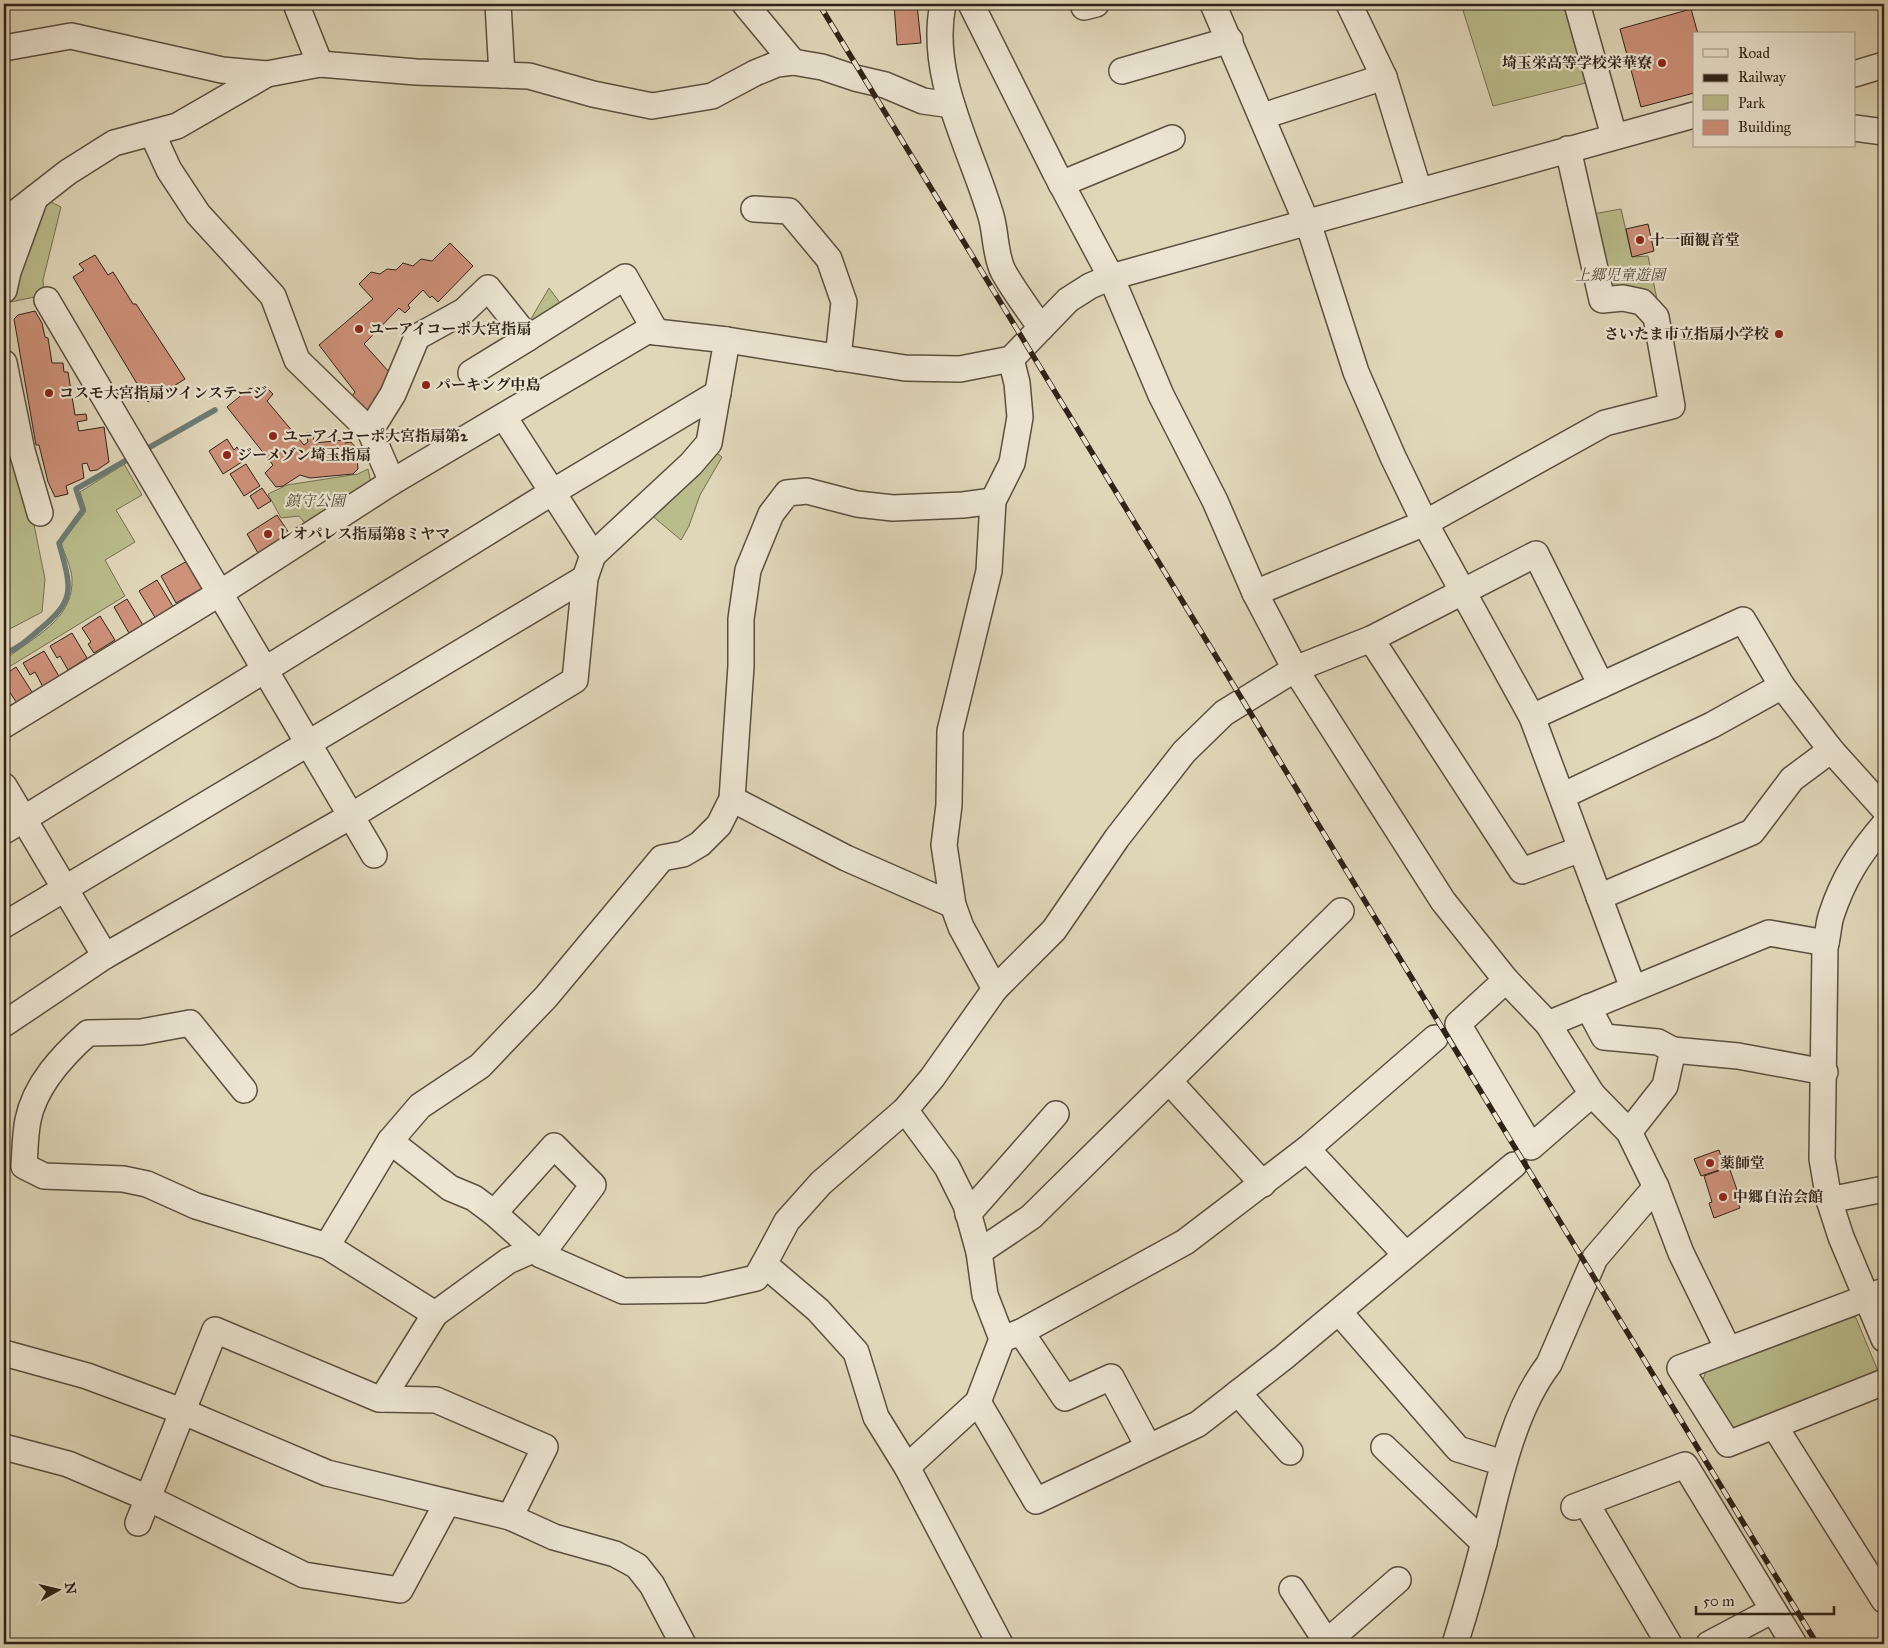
<svg xmlns="http://www.w3.org/2000/svg" width="1888" height="1648" viewBox="0 0 1888 1648" font-family="'IM FELL Great Primer','Noto Serif JP',serif">
	<rect width="100%" height="100%" fill="#e0d7b9"/>
	<filter id="stains"><feTurbulence type="fractalNoise" baseFrequency=".004" numOctaves="4"/><feColorMatrix values="0 0 0 0 .2 0 0 0 0 .09 0 0 0 0 .02 0 0 0 .5 -.17"/></filter>
	<radialGradient id="worn" r=".72"><stop offset=".6" stop-color="#630" stop-opacity="0"/><stop offset="1" stop-color="#630" stop-opacity=".3"/></radialGradient>
	<g fill="#b9bc8b" stroke="#746f52">
		<polygon points="1461,4 1571,4 1598,80 1493,106"/>
		<polygon points="43,198 61,207 43,280 44,295 6,303 13,272"/>
		<polygon points="1621,209 1632,257 1648,256 1659,309 1602,300 1587,215"/>
		<polygon points="549,288 563,307 525,329"/>
		<polygon points="4,377 45,579 42,612 4,632"/>
		<polygon points="715,452 722,457 700,495 689,526 681,540 650,514"/>
		<path d="M124 464 142 495 116 510 135 542 105 560 125 596 4 670V657L11 655C39 634 74 617 72 578 71 567 65 555 61 544L86 511 80 492Z"/>
		<polygon points="368,469 372,488 308,527 299,516 281,518 268,494 287,485 358,474"/>
		<polygon points="1846,1313 1856,1318 1878,1371 1742,1432 1728,1429 1701,1384 1706,1372"/>
	</g>
	<g fill="none" stroke-linecap="round" stroke-linejoin="round">
		<g stroke="#6c7c76" stroke-width="5.5">
			<polyline points="143,451 215,410"/>
			<path d="M4 653C17 650 28 639 39 630 77 599 71 588 59 543L83 510 76 489 125 461"/>
		</g>
	</g>
	<g fill="#ce917a" stroke="#2f2218">
		<polygon points="894,4 917,4 921,43 897,45"/>
		<polygon points="1691,9 1698,34 1694,34 1694,93 1641,107 1620,29"/>
		<polygon points="1648,224 1654,251 1632,257 1626,229"/>
		<polygon points="450,243 473,266 438,302 432,296 430,298 423,290 408,305 410,308 405,313 399,308 364,344 390,373 372,411 365,412 352,396 355,392 319,345 373,299 359,284 371,272 380,274 387,269 396,270 403,263 413,266 421,259 432,261"/>
		<polygon points="95,255 108,275 113,272 133,304 136,304 185,379 148,402 73,277 84,270 79,264"/>
		<polygon points="35,311 42,323 45,337 48,338 52,363 63,363 64,372 68,372 75,415 86,414 87,420 77,422 79,431 104,427 109,462 97,470 90,471 87,463 82,464 84,478 66,486 68,494 55,497 48,482 39,445 36,445 14,319 18,315"/>
		<polygon points="250,388 263,393 268,389 273,394 267,401 304,445 308,442 306,433 313,433 314,443 345,440 345,443 351,442 356,448 358,469 353,474 310,478 300,475 283,486 276,487 265,473 273,465 227,407"/>
		<polygon points="227,439 234,450 237,447 245,460 223,474 209,451"/>
		<polygon points="246,464 260,486 244,496 230,474"/>
		<polygon points="262,488 271,501 258,509 250,496"/>
		<polygon points="277,515 289,533 258,553 247,534"/>
		<polygon points="187,561 203,588 176,603 161,576"/>
		<polygon points="157,580 174,608 156,619 139,591"/>
		<polygon points="127,599 143,625 129,633 114,607"/>
		<polygon points="100,616 115,640 94,653 88,644 91,642 82,628"/>
		<polygon points="72,633 87,658 68,670 60,656 57,658 50,646"/>
		<polygon points="44,651 60,678 43,687 35,672 30,675 23,663"/>
		<polygon points="16,667 34,695 18,705 4,683 4,675"/>
		<polygon points="1719,1150 1725,1168 1701,1176 1694,1159"/>
		<polygon points="1729,1167 1737,1190 1734,1191 1740,1208 1714,1218 1709,1203 1712,1202 1704,1176"/>
	</g>
	<g fill="none" stroke-linecap="round" stroke-linejoin="round">
		<defs>
			<g id="minor">
				<polyline points="296,4 320,64"/>
				<polyline points="498,4 502,75"/>
				<polyline points="745,4 793,62"/>
				<path d="M943 4C928 77 971 147 991 216 996 233 995 255 1003 271 1014 291 1028 309 1041 328"/>
				<polyline points="971,4 1055,172 1111,277 1161,395 1215,501 1255,593 1295,669 1443,901 1506,980 1548,1024 1592,1094 1629,1132 1656,1187 1681,1253 1728,1349"/>
				<polyline points="1083,4 1084,7 1096,4"/>
				<polyline points="1213,4 1312,235 1356,372 1393,457 1425,523 1532,717 1633,988"/>
				<polyline points="1349,4 1384,77 1419,191"/>
				<polyline points="1577,4 1614,136"/>
				<polyline points="4,48 71,36 222,70 267,74 320,64 416,72 529,76 593,94 652,106 712,96 755,73 777,64 793,62 822,67 855,78 885,85 923,101 952,105"/>
				<polyline points="1122,71 1230,40"/>
				<polyline points="1854,74 1884,65"/>
				<polyline points="1263,116 1384,77"/>
				<polyline points="1854,128 1884,132"/>
				<polyline points="152,133 169,170 198,214 273,296 297,360 370,431"/>
				<polyline points="1061,184 1172,138"/>
				<polyline points="754,209 789,211 829,259 844,302 838,358"/>
				<polyline points="4,222 68,172 114,143 177,126 267,74"/>
				<polyline points="4,290 8,272 35,198"/>
				<polyline points="47,300 374,855"/>
				<polyline points="4,363 22,451 40,513"/>
				<polyline points="471,373 528,338"/>
				<polyline points="392,482 370,431 393,394 417,337 464,311 488,288 528,338 625,277 656,332"/>
				<polyline points="593,555 691,464 709,443 727,340"/>
				<polyline points="1255,593 1425,523 1605,423 1672,406 1656,317 1642,302 1623,298 1602,300 1568,149"/>
				<polyline points="1371,639 1522,871 1581,849"/>
				<polyline points="1532,717 1743,620 1782,686 1831,750 1884,809"/>
				<polyline points="4,725 220,593 392,482 647,331 727,340 905,368 960,369 1011,359 1068,300 1090,286 1111,277 1694,115"/>
				<polyline points="4,786 105,956"/>
				<polyline points="1562,796 1712,725 1782,686"/>
				<polyline points="732,799 846,858 953,905"/>
				<path d="M1884 825C1859 854 1843 879 1831 916 1828 926 1828 937 1825 947L1822 1159 1829 1200 1841 1237 1884 1339"/>
				<polyline points="4,831 551,493 718,393"/>
				<polyline points="1599,897 1752,832 1792,779 1831,750"/>
				<polyline points="4,925 585,578"/>
				<polyline points="1506,980 1458,1024 1531,1147 1592,1094"/>
				<polyline points="995,989 961,927 953,905 944,845 949,805 950,731 989,571 993,501 1012,463 1020,417 1017,383 1011,359"/>
				<polyline points="1588,1007 1604,1037 1658,1042 1673,1050 1665,1086 1629,1132"/>
				<polyline points="4,1024 105,956 351,816 575,680 585,578 593,555 504,417"/>
				<polyline points="1548,1024 1769,933 1826,943"/>
				<polyline points="1673,1050 1738,1056 1825,1072"/>
				<polyline points="1169,1081 1263,1184"/>
				<path d="M244 1090 190 1023 141 1032 88 1033C62 1056 35 1085 28 1120 25 1135 25 1151 24 1166L44 1176 123 1179 147 1184 196 1206 327 1246 435 1314 382 1399"/>
				<polyline points="905,1110 947,1167 966,1205 979,1252 985,1295 1002,1339 978,1402 907,1467"/>
				<polyline points="390,1141 450,1188 474,1198 494,1213 541,1255 623,1291 703,1290 756,1278 764,1264 818,1310 856,1352 876,1417 907,1467 1000,1644"/>
				<polyline points="1307,1149 1406,1255"/>
				<polyline points="1829,1200 1884,1189"/>
				<polyline points="494,1213 554,1146 593,1185 541,1255"/>
				<polyline points="968,1214 1056,1114"/>
				<polyline points="327,1246 390,1141 420,1106 480,1066 546,997 662,858 683,854 700,844 719,825 732,799 741,666 741,619 748,570 771,514 787,493 807,491 857,504 893,508 963,505 993,501"/>
				<polyline points="979,1252 1031,1217 1341,911"/>
				<polyline points="764,1264 787,1221 821,1183 905,1110 932,1078 995,989 1054,930 1117,838 1184,752 1224,713 1295,669 1371,639 1536,554 1601,685"/>
				<polyline points="1884,1291 1680,1368 1728,1444 1884,1382"/>
				<polyline points="1339,1312 1458,1449 1503,1463"/>
				<polyline points="435,1314 508,1261 535,1249"/>
				<polyline points="1021,1332 1065,1398 1111,1377 1148,1446"/>
				<polyline points="1002,1339 1021,1332 1185,1242 1307,1149 1435,1038"/>
				<polyline points="4,1353 87,1376 184,1412 327,1473 510,1517 554,1537 615,1554 637,1566 652,1585 683,1644"/>
				<polyline points="1238,1393 1290,1452"/>
				<polyline points="978,1402 1036,1501 1198,1424 1283,1358 1514,1165"/>
				<polyline points="1775,1427 1884,1600"/>
				<polyline points="4,1447 68,1464 148,1498 304,1575 400,1590 447,1503"/>
				<polyline points="1384,1447 1484,1543"/>
				<polyline points="1586,1503 1669,1644"/>
				<polyline points="1574,1507 1685,1465 1794,1644"/>
				<polyline points="138,1523 215,1330 379,1399 436,1400 545,1447 510,1517"/>
				<polyline points="1292,1589 1328,1644"/>
				<polyline points="1327,1642 1398,1580"/>
				<path d="M1455 1644C1466 1609 1476 1574 1485 1538 1499 1481 1513 1411 1549 1364L1595 1258 1656 1187"/>
				<polyline points="1709,1644 1773,1610"/>
			</g>
		</defs>
		<use href="#minor" stroke="#5b4f40" stroke-width="28"/>
		<use href="#minor" stroke="#ebe5d2" stroke-width="25"/>
		<defs>
			<polyline id="rail" points="819,4 1817,1644"/>
		</defs>
		<use href="#rail" stroke="#2f2218" stroke-width="5.5"/>
		<use href="#rail" stroke="#ebe5d2" stroke-width="4" stroke-dasharray="11" stroke-linecap="butt"/>
	</g>
	<g fill="#8f2418" stroke="#ebe5d2" stroke-width="2">
		<circle cx="1662" cy="63" r="5"/>
		<circle cx="1640" cy="240" r="5"/>
		<circle cx="359" cy="329" r="5"/>
		<circle cx="1779" cy="334" r="5"/>
		<circle cx="426" cy="385" r="5"/>
		<circle cx="49" cy="393" r="5"/>
		<circle cx="273" cy="436" r="5"/>
		<circle cx="227" cy="455" r="5"/>
		<circle cx="268" cy="534" r="5"/>
		<circle cx="1710" cy="1163" r="5"/>
		<circle cx="1723" cy="1197" r="5"/>
	</g>
	<g text-anchor="middle" stroke-width="4.5" stroke-linejoin="round" paint-order="stroke">
		<g font-size="15" font-weight="bold" fill="#2f2218" stroke="#ebe5d2" text-anchor="start">
			<text x="1652" y="68" text-anchor="end">埼玉栄高等学校栄華寮</text>
			<text x="1650" y="245">十一面観音堂</text>
			<text x="369" y="334">ユーアイコーポ大宮指扇</text>
			<text x="1769" y="339" text-anchor="end">さいたま市立指扇小学校</text>
			<text x="436" y="390">パーキング中島</text>
			<text x="59" y="398">コスモ大宮指扇ツインステージ</text>
			<text x="283" y="441">ユーアイコーポ大宮指扇第2</text>
			<text x="237" y="460">ジーメゾン埼玉指扇</text>
			<text x="278" y="539">レオパレス指扇第8ミヤマ</text>
			<text x="1720" y="1168">薬師堂</text>
			<text x="1733" y="1202">中郷自治会館</text>
		</g>
		<g font-size="15" font-style="italic" fill="#524835" stroke="#ebe5d2">
			<text x="1620" y="280">上郷児童遊園</text>
			<text x="315" y="506">鎮守公園</text>
		</g>
	</g>
	<rect width="1888" height="1648" fill="none" stroke="#e0d7b9" stroke-width="20"/>
	<rect x="5" y="5" width="1878" height="1638" fill="none" stroke="#2f2218" stroke-width="2.5"/>
	<rect x="10" y="10" width="1868" height="1628" fill="none" stroke="#2f2218"/>
	<rect x="1693" y="32" width="162" height="115" fill="#ebe5d2" stroke="#a09788"/>
	<rect x="1703" y="49" width="25" height="8" fill="#ebe5d2" stroke="#a09788"/>
	<text x="1738" y="58" font-size="15" fill="#2f2218">Road</text>
	<rect x="1703" y="74" width="25" height="8" fill="#2f2218" stroke="#a09788"/>
	<text x="1738" y="82" font-size="15" fill="#2f2218">Railway</text>
	<rect x="1703" y="95" width="25" height="15" fill="#b9bc8b" stroke="#a09788"/>
	<text x="1738" y="108" font-size="15" fill="#2f2218">Park</text>
	<rect x="1703" y="120" width="25" height="15" fill="#ce917a" stroke="#a09788"/>
	<text x="1738" y="132" font-size="15" fill="#2f2218">Building</text>
	<g transform="translate(58 1590) rotate(82)" stroke="#ebe5d2" stroke-width="4" paint-order="stroke">
	<path d="M0-4L9 19L0 12L-9 19Z" fill="#2f2218"/>
	<text y="-8" font-size="14" font-weight="bold" text-anchor="middle" fill="#2f2218">N</text>
	</g>
	<path d="M1696 1606v8h138v-8" fill="none" stroke="#2f2218" stroke-width="2.5"/>
	<text x="1703" y="1606" font-size="15" fill="#2f2218" stroke="#ebe5d2" stroke-width="4" paint-order="stroke">50 m</text>
	<rect width="100%" height="100%" filter="url(#stains)"/>
	<rect width="100%" height="100%" fill="url(#worn)"/>
</svg>
